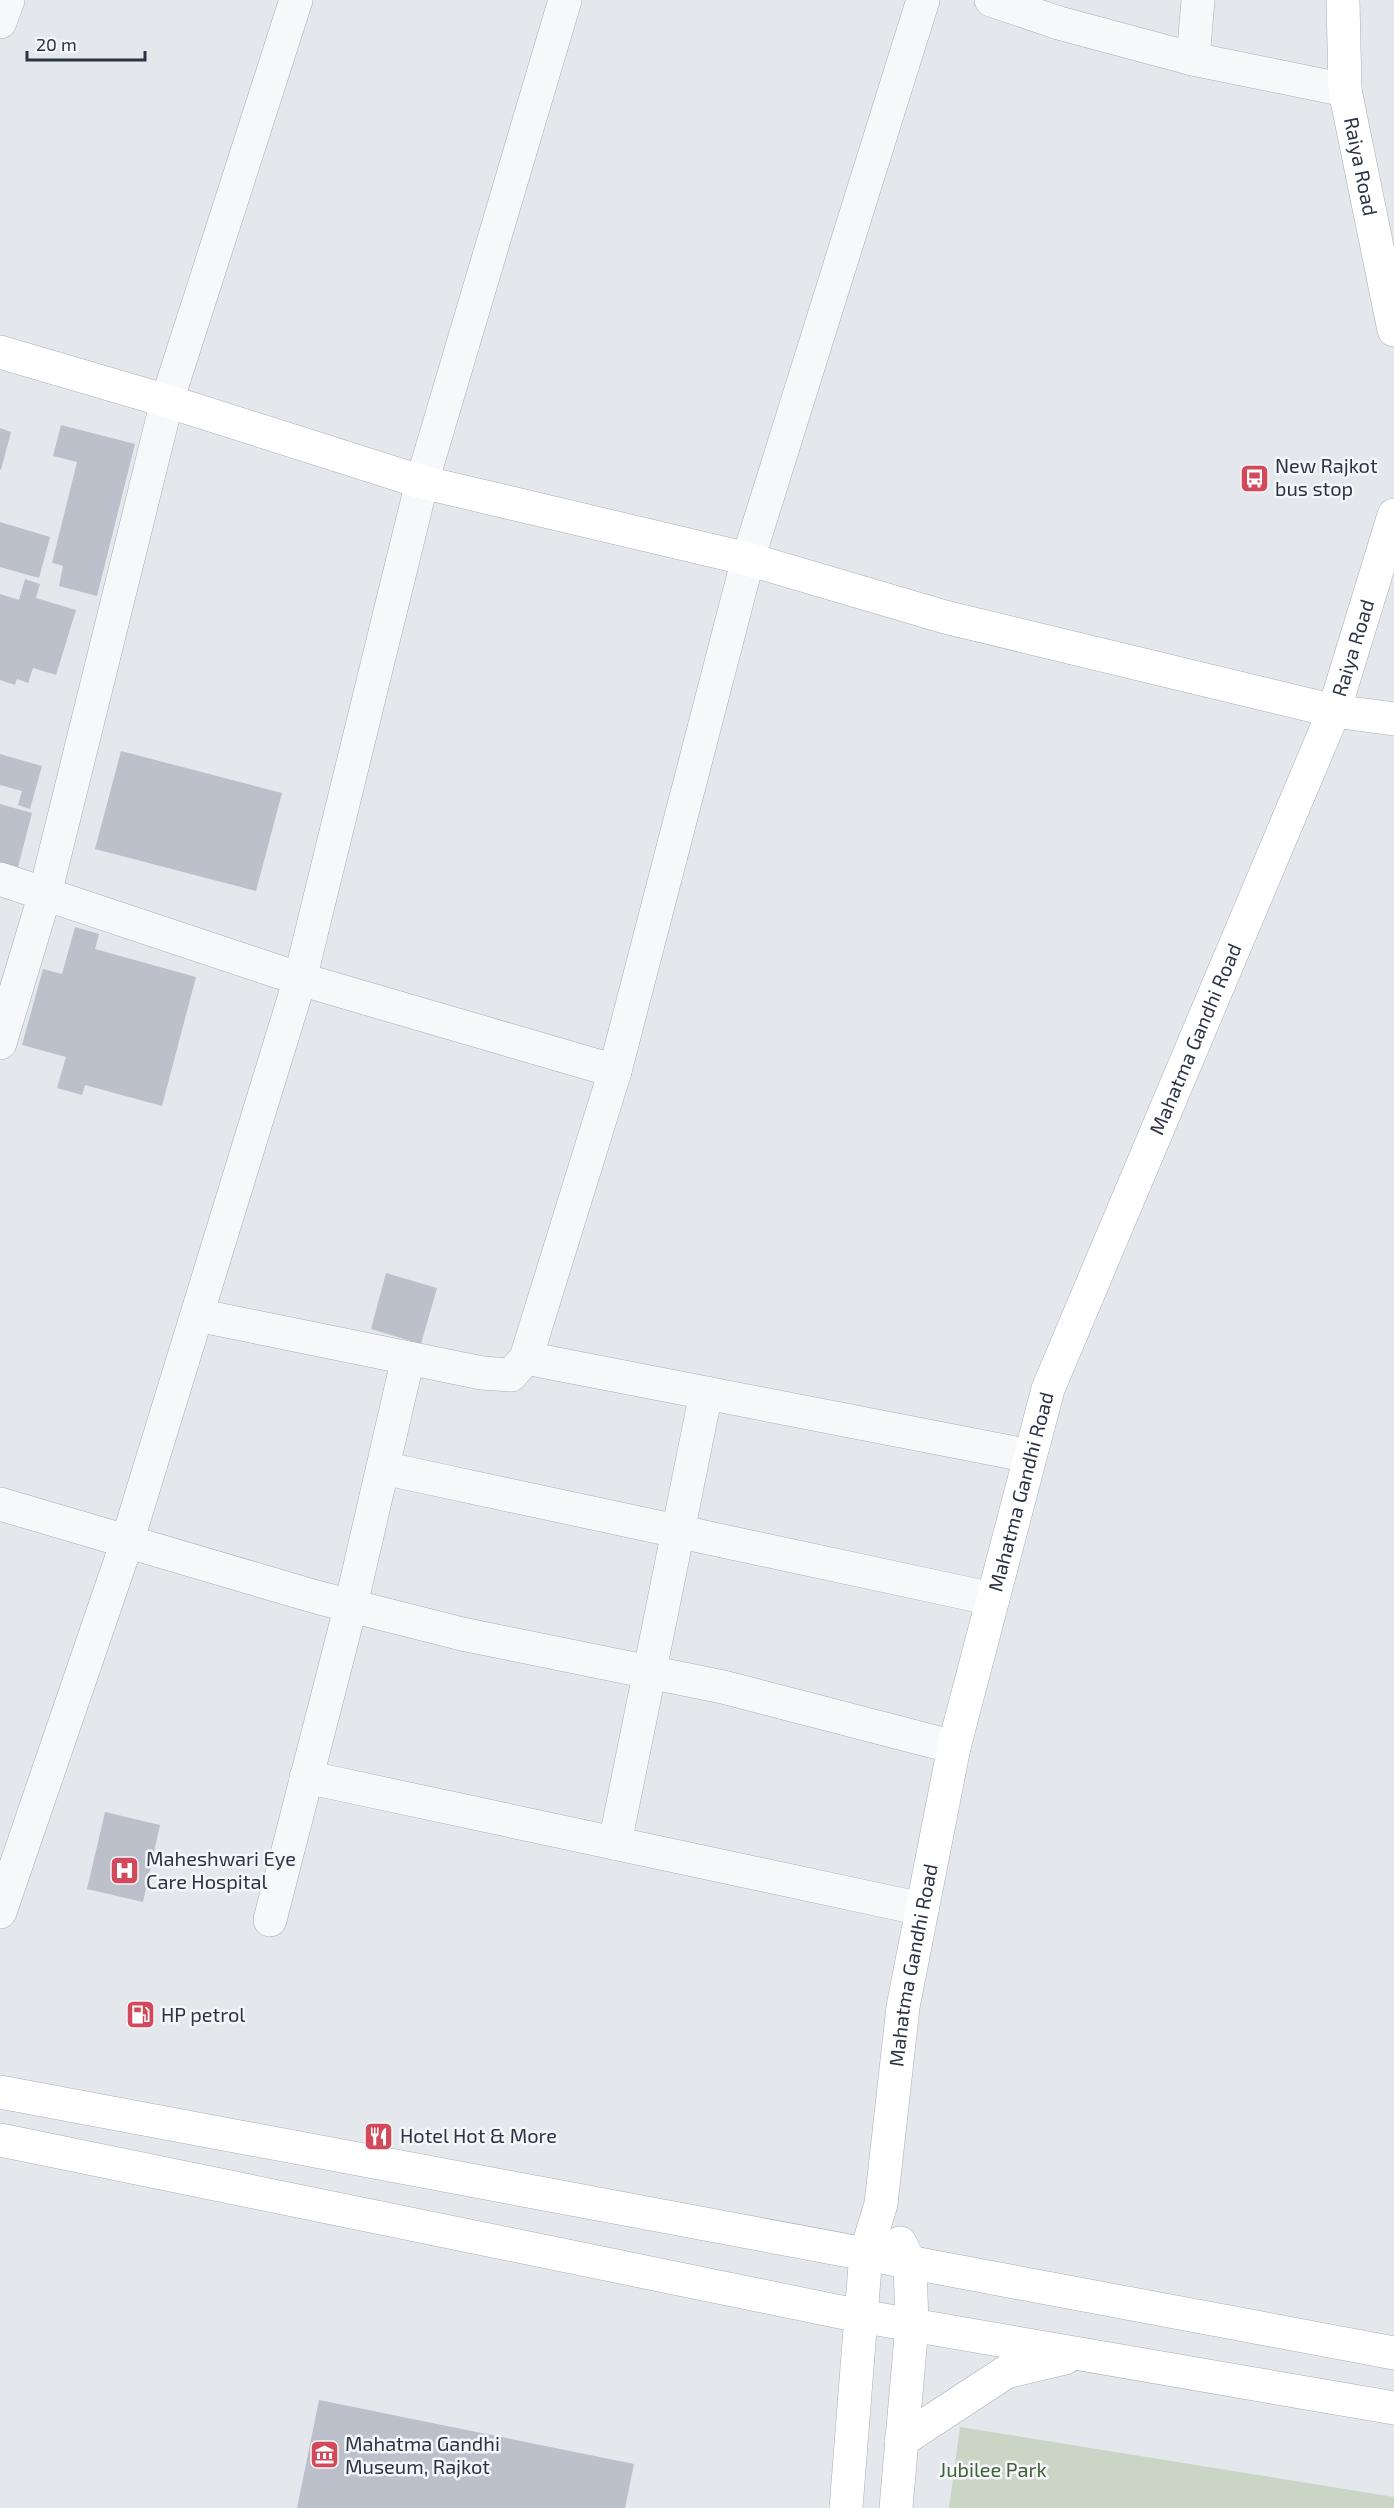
<svg xmlns="http://www.w3.org/2000/svg" width="1394" height="2508" viewBox="0 0 1394 2508" font-family="'Exo 2',sans-serif">
	<rect width="100%" height="100%" fill="#e4e7ec"/>
	<polygon fill="#c9d6c5" points="960,2427 1394,2497 1394,2508 949,2508"/>
	<g fill="#bbc0ca">
		<polygon points="61,425 135,444 97,596 59,586 63,566 52,563 77,462 53,456"/>
		<polygon points="0,428 11,432 1,470 0,469"/>
		<polygon points="0,522 50,537 39,578 0,567"/>
		<polygon points="25,579 40,584 36,598 76,610 56,675 33,668 28,683 17,679 15,685 0,680 0,594 19,600"/>
		<polygon points="121,751 282,793 256,891 95,849"/>
		<polygon points="0,754 42,766 30,809 18,805 22,791 0,785"/>
		<polygon points="0,804 32,813 18,867 0,862"/>
		<polygon points="75,927 99,934 95,949 196,977 162,1106 85,1085 82,1095 57,1088 66,1057 22,1045 43,969 62,974"/>
		<polygon points="386,1273 437,1288 421,1344 371,1329"/>
		<polygon points="105,1812 160,1825 143,1902 87,1889"/>
		<polygon points="319,2400 634,2464 625,2508 297,2508"/>
	</g>
	<g fill="none" stroke-linecap="round" stroke-linejoin="round">
		<defs>
			<g id="street">
				<polyline points="991,0 1059,23 1193,59 1345,90"/>
				<polyline points="0,22 8,0"/>
				<polyline points="1193,59 1198,0"/>
				<polyline points="0,879 300,979 615,1071"/>
				<polyline points="0,1043 45,894 167,401 296,0"/>
				<polyline points="197,1315 482,1373 511,1375 526,1358 615,1071 748,559 923,0"/>
				<polyline points="526,1358 1030,1456"/>
				<polyline points="383,1468 993,1599"/>
				<polyline points="0,1504 316,1597 462,1634 723,1687 954,1747"/>
				<polyline points="306,1777 922,1909"/>
				<polyline points="615,1843 706,1393"/>
				<polyline points="0,1912 127,1542 300,979 422,482 565,0"/>
				<polyline points="270,1920 351,1605 408,1358"/>
			</g>
			<g id="secondary">
				<path id="s1" d="M1343 0 1345 90 1394 330"/>
				<polyline points="0,352 167,401 422,482 748,559 945,617 1334,711 1394,719"/>
				<polyline points="0,2092 1394,2353"/>
				<polyline points="0,2140 860,2316 1394,2408"/>
				<polyline points="901,2441 1006,2372 1065,2358"/>
				<path id="s2" d="M846 2508 866 2253 881 2204 903 2007 954 1747 1048 1389 1334 711 1394 515"/>
				<polyline points="896,2508 912,2325 910,2263 900,2243"/>
			</g>
		</defs>
		<use href="#street" stroke="#a9aeb7" stroke-width="34"/>
		<use href="#secondary" stroke="#a9aeb7" stroke-width="34"/>
		<use href="#street" stroke="#f7f8fa" stroke-width="33"/>
		<use href="#secondary" stroke="#fff" stroke-width="33"/>
	</g>
	<defs>
		<symbol id="bus-square" viewBox="-11 -11 22 22"><rect x="-9" y="-9" width="18" height="18" rx="4" fill="#d1495b" stroke="#f4f6f9"/><path d="M-5-6H5V4H4V6H2V4H-2V6H-4V4H-5ZM-3.5-4V0h7V-4ZM-3.5 1.2v1.5H-2V1.2ZM2 1.2v1.5H3.5V1.2Z" fill="#fff"/></symbol>
		<symbol id="hospital-square" viewBox="-11 -11 22 22"><rect x="-9" y="-9" width="18" height="18" rx="4" fill="#d1495b" stroke="#f4f6f9"/><path d="M-5-5h3v3.5h4V-5h3V5h-3V1.5h-4V5h-3Z" fill="#fff"/></symbol>
		<symbol id="fuel-square" viewBox="-11 -11 22 22"><rect x="-9" y="-9" width="18" height="18" rx="4" fill="#d1495b" stroke="#f4f6f9"/><path d="M-5.5-6h7V0h2V4h1.3V-2.5L3-4.5l.8-.8L6-3V5H2.5V1h-1V6h-7ZM-4.2-4.7v3.2H.2V-4.7Z" fill="#fff"/></symbol>
		<symbol id="restaurant-square" viewBox="-11 -11 22 22"><rect x="-9" y="-9" width="18" height="18" rx="4" fill="#d1495b" stroke="#f4f6f9"/><path d="M-5-6h1v4h1v-4h1v4h1v-4h1v5L-1.5 .5V6h-2V.5L-5-1ZM5-6V6H3V1.5H1.5Q1.5-4 5-6Z" fill="#fff"/></symbol>
		<symbol id="museum-square" viewBox="-11 -11 22 22"><rect x="-9" y="-9" width="18" height="18" rx="4" fill="#d1495b" stroke="#f4f6f9"/><path d="M0-6L6-3V-2H-6V-3ZM-5-1h2V3h-2ZM-1-1h2V3h-2ZM3-1h2V3H3ZM-6 4H6V6H-6Z" fill="#fff"/></symbol>
	</defs>
	<g fill-rule="evenodd">
		<use href="#bus-square" x="1238" y="462" width="33" height="33"/>
		<use href="#hospital-square" x="108" y="1854" width="33" height="33"/>
		<use href="#fuel-square" x="124" y="1998" width="33" height="33"/>
		<use href="#restaurant-square" x="362" y="2120" width="33" height="33"/>
		<use href="#museum-square" x="308" y="2438" width="33" height="33"/>
	</g>
	<g text-anchor="middle" stroke-width="5" stroke-linejoin="round" paint-order="stroke">
		<g font-size="20" fill="#2b3445" stroke="#f4f6f9">
			<text dy="7" stroke="none"><textPath href="#s1" startOffset="168">Raiya Road</textPath></text>
			<text dy="7" stroke="none"><textPath href="#s2" startOffset="1942">Raiya Road</textPath></text>
			<text dy="7" stroke="none"><textPath href="#s2" startOffset="1520">Mahatma Gandhi Road</textPath></text>
			<text dy="7" stroke="none"><textPath href="#s2" startOffset="1034">Mahatma Gandhi Road</textPath></text>
			<text dy="7" stroke="none"><textPath href="#s2" startOffset="548">Mahatma Gandhi Road</textPath></text>
		</g>
		<g font-size="20" fill="#2b3445" stroke="#f4f6f9" text-anchor="start">
			<text x="1275" y="473">New Rajkot<tspan x="1275" dy="23">bus stop</tspan></text>
			<text x="146" y="1866">Maheshwari Eye<tspan x="146" dy="23">Care Hospital</tspan></text>
			<text x="161" y="2022">HP petrol</text>
			<text x="400" y="2143">Hotel Hot &amp; More</text>
			<text x="345" y="2451">Mahatma Gandhi<tspan x="345" dy="23">Museum, Rajkot</tspan></text>
		</g>
		<g font-size="20" fill="#3f6138" stroke="#f4f6f9">
			<text x="993" y="2477">Jubilee Park</text>
		</g>
	</g>
	<path d="M27 51v9h118v-9" fill="none" stroke="#2b3445" stroke-width="3"/>
	<text x="36" y="51" font-size="18" fill="#2b3445" stroke="#f4f6f9" stroke-width="4.5" paint-order="stroke">20 m</text>
</svg>
